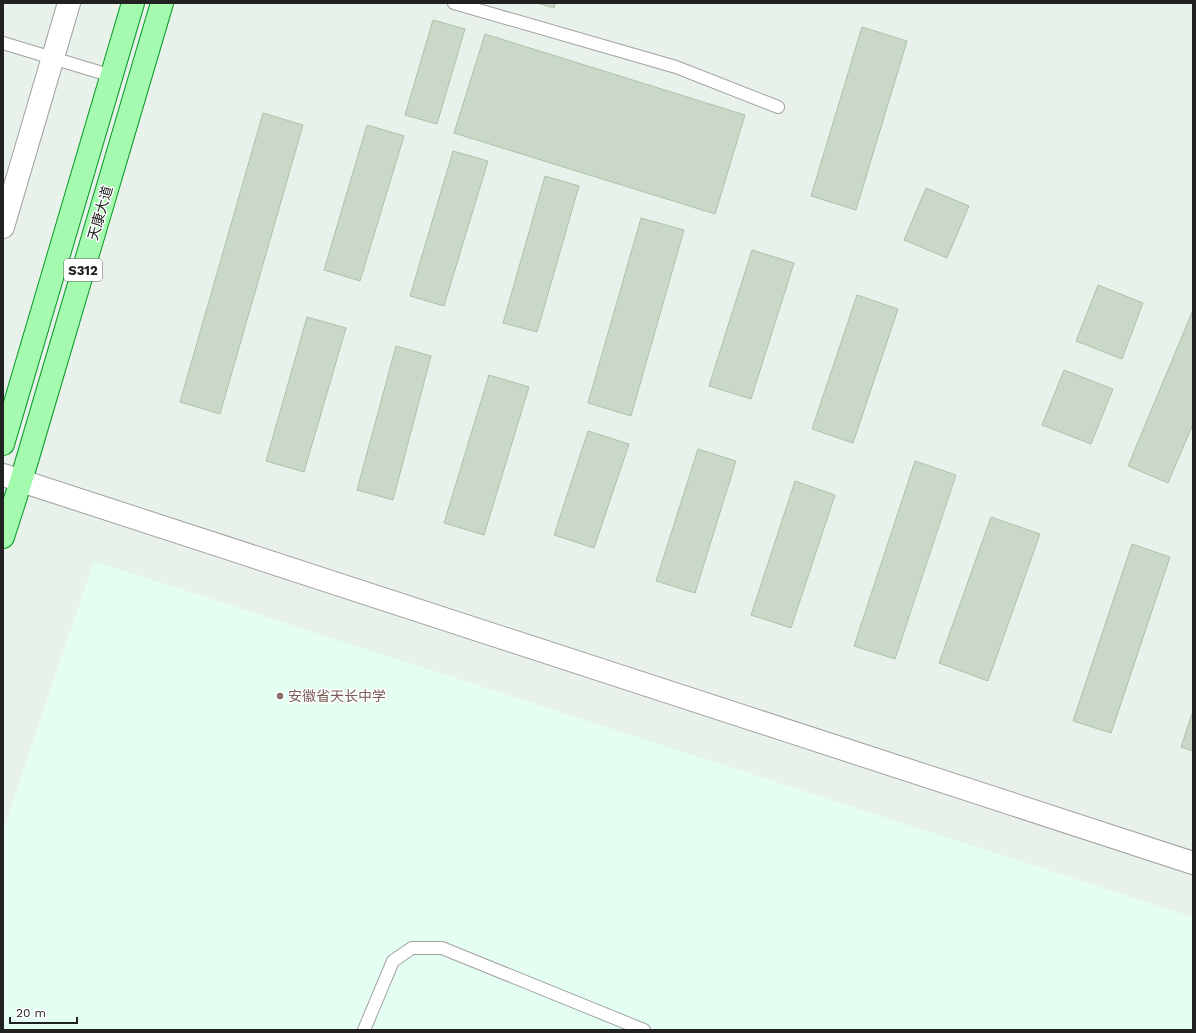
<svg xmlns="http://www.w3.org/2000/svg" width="1196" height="1033" viewBox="0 0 1196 1033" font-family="'Work Sans','Noto Sans SC',sans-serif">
	<rect width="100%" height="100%" fill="#e8f1ea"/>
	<polygon fill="#e4fef2" points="94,561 1193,917 1193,1030 3,1030 3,831"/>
	<g fill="#c9d8c8" stroke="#abc3ab">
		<polygon points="537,3 555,3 554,8"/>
		<polygon points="433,20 465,29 437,124 405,115"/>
		<polygon points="862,27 907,41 856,210 811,196"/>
		<polygon points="485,34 745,115 715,214 454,133"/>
		<polygon points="263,113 303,125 220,414 180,402"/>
		<polygon points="367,125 404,136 360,281 324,270"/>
		<polygon points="453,151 488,161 444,306 410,296"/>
		<polygon points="545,176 579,186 537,332 503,323"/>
		<polygon points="926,188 969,206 947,258 904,240"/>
		<polygon points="641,218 684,230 631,416 588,403"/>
		<polygon points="752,250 794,263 751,399 709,386"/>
		<polygon points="1098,285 1143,303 1122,359 1076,341"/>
		<polygon points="857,295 898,309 853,443 812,429"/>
		<polygon points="1193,310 1193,424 1168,483 1128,466"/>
		<polygon points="307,317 346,328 304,472 266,461"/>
		<polygon points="396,346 431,356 393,500 357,490"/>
		<polygon points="1064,370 1113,389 1091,444 1042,425"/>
		<polygon points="489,375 529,387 484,535 444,523"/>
		<polygon points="588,431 629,444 594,548 554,535"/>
		<polygon points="698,449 736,461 695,593 656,581"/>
		<polygon points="915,461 956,475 895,659 854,646"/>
		<polygon points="795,481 835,495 791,628 751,615"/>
		<polygon points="991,517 1040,534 988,681 939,663"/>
		<polygon points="1132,544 1170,557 1111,733 1073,721"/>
		<polygon points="1193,711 1193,751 1181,747"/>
	</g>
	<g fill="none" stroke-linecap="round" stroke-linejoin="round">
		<defs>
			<g id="service">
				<polyline points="454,3 676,67 778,107"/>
				<polyline points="3,43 112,76"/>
				<polyline points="364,1030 393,961 412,948 442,948 644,1030"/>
			</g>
			<polyline id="minor" points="3,227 69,3"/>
			<polyline id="tertiary" points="3,475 1193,863"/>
			<g id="primary">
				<polyline points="3,444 133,3"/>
				<polyline points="3,537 21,481 162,3"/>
			</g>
		</defs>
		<use href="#service" stroke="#a2a2a2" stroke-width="14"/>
		<use href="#minor" stroke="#a2a2a2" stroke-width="24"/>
		<use href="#tertiary" stroke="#a2a2a2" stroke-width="24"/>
		<use href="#primary" stroke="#049b24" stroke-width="24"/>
		<use href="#service" stroke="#fff" stroke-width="12"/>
		<use href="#minor" stroke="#fff" stroke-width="22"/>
		<use href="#tertiary" stroke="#fff" stroke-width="22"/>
		<use href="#primary" stroke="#a4faae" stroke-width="22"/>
	</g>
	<circle fill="#8d6e63" stroke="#fff" stroke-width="1.5" cx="280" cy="696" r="4"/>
	<g text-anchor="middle" stroke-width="3" stroke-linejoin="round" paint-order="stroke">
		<rect fill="#fff" stroke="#646464" stroke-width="1" x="64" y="259" width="38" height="22" rx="3"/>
		<g font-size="13" font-weight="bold" fill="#212121">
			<text x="83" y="275">S312</text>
		</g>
		<g font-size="14" fill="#212121" stroke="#fff">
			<text transform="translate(100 213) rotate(-74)" y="5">天康大道</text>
		</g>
		<g font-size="14" fill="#785e54" stroke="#fff" text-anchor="start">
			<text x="288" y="701">安徽省天长中学</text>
		</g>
	</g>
	<rect width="1196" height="1033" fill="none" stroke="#212121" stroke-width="8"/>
	<path d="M10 1017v6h67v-6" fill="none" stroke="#212121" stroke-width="2"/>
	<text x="16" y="1017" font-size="12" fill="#212121" stroke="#ffffff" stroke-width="3" paint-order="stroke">20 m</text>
</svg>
